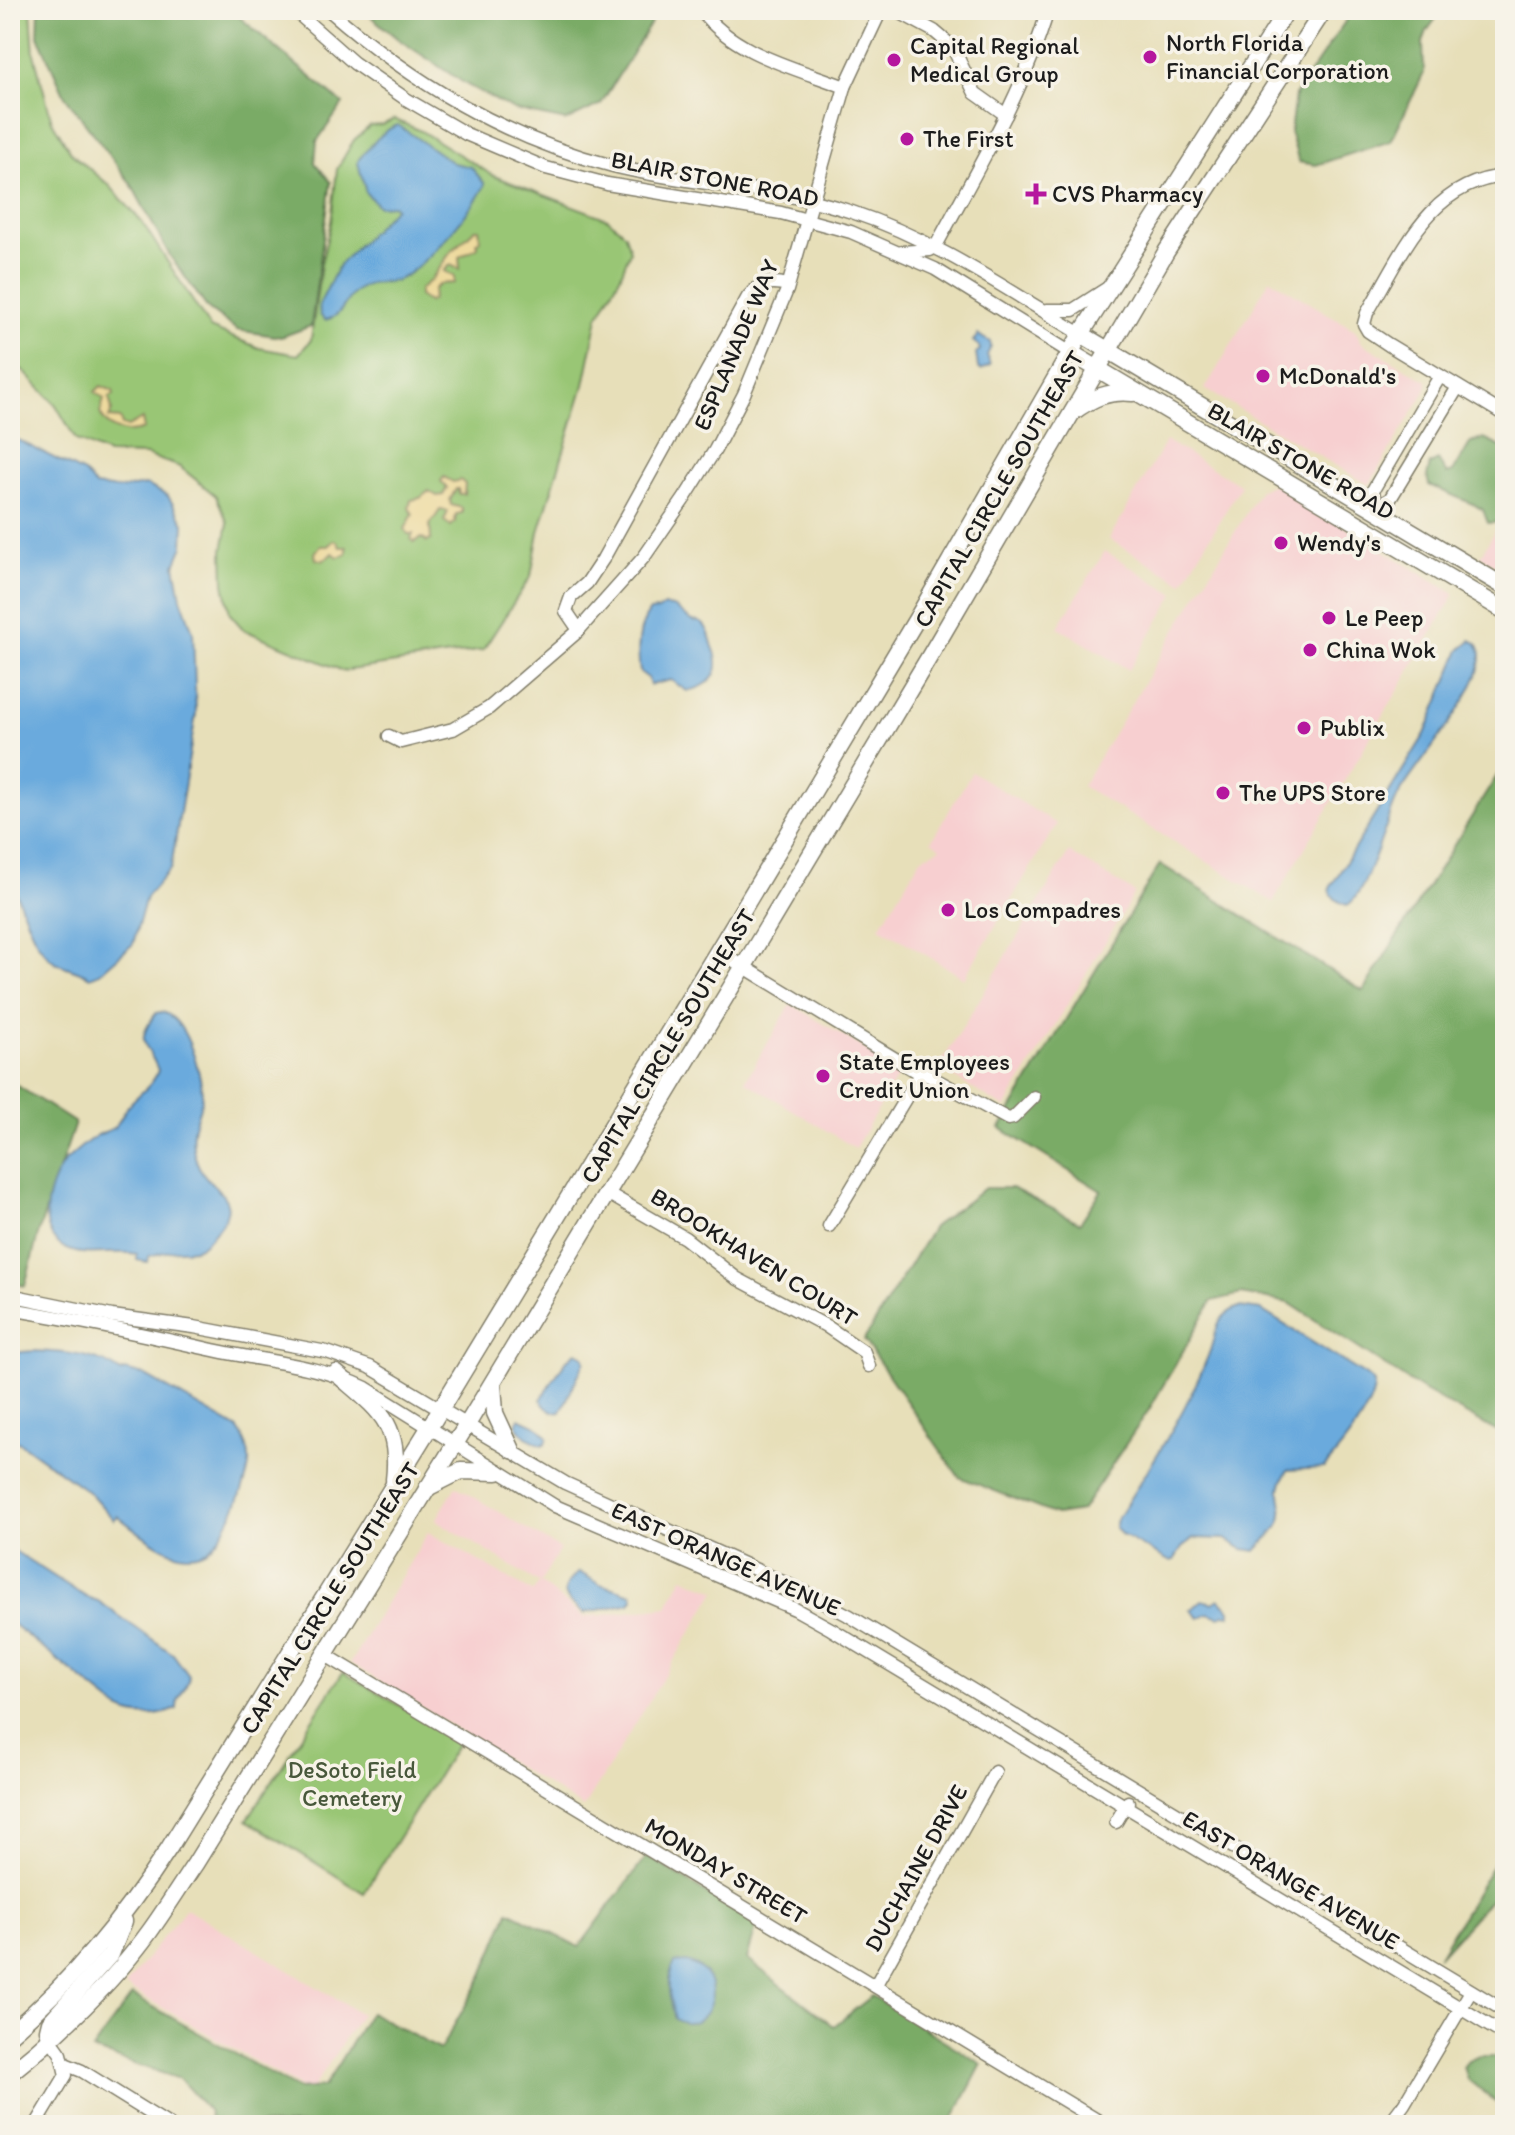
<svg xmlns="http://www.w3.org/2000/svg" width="1515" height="2135" viewBox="0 0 1515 2135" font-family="Itim,sans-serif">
	<rect width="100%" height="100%" fill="#f7f3e8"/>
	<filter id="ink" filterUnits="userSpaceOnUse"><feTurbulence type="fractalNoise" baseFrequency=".0125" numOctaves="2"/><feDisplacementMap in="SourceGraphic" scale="16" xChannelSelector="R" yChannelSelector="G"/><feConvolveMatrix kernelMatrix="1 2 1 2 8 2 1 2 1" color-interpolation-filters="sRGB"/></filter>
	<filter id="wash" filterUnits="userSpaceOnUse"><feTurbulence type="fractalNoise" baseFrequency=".006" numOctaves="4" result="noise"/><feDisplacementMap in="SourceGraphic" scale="32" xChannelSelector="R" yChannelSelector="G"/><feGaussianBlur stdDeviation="1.8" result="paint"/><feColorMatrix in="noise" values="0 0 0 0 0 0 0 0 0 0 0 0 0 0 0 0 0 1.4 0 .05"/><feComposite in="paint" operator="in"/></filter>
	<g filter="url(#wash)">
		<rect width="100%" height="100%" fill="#e7dfb9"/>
		<g fill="#f7cfd0">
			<polygon points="1270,279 1355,330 1362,343 1427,381 1427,388 1369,485 1205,389"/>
			<polygon points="1166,441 1241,485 1183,583 1109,539"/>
			<polygon points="1274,484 1455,594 1273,902 1082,786 1260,490"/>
			<polygon points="1505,515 1505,571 1480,556"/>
			<polygon points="1105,551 1175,594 1129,670 1058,627"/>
			<polygon points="972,772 1057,824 964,978 880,927 921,858 941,848 931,841"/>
			<polygon points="1069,852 1135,893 1005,1108 938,1068"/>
			<polygon points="791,1004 901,1071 855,1148 745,1081"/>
			<polygon points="456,1486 560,1549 540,1583 584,1617 667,1607 683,1577 716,1591 584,1808 350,1663 428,1532 533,1592 539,1583 436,1520"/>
			<polygon points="186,1908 361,2014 310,2093 125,1986"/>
		</g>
		<g fill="#99c674" stroke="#5a7148" stroke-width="2">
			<polygon points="10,10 31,10 34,54 52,121 72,154 109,185 142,222 210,328 259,348 298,355 311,340 321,264 331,222 337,169 354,140 370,126 382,125 394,119 421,131 494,176 608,219 625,234 630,251 620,277 598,317 584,385 539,532 531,576 483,650 343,671 244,630 230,614 224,583 223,550 228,523 216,496 180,467 146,455 108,454 76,440 56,405 10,357"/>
			<polygon points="343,1672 459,1741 364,1893 247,1820"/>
		</g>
		<g fill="#7aab66" stroke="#4b6441" stroke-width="2">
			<polygon points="39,10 231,10 343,104 317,141 315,163 331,182 311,326 281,337 237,330 208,309 170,256 131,184 65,96 38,36"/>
			<polygon points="363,10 651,10 651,23 601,104 566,121 514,110 467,85 398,39"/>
			<polygon points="1353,10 1442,10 1427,31 1423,42 1424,73 1391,141 1316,165 1299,162 1290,132 1295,95"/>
			<polygon points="1484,439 1505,449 1504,522 1488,523 1483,510 1475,505 1429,485 1427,476 1430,464 1438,460 1447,474 1453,472 1471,442"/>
			<polygon points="1505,763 1505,1436 1424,1391 1289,1303 1241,1294 1212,1301 1150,1408 1081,1511 1056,1515 959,1477 864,1340 933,1227 985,1188 1012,1188 1080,1223 1101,1191 1000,1128 1160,864 1363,991"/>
			<polygon points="10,1081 75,1123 39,1231 25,1286 10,1282"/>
			<polygon points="1505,1844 1505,1883 1438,1957"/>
			<polygon points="647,1856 757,1925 747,1959 834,2026 872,1996 982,2064 950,2125 212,2125 208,2110 180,2079 92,2050 132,1995 297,2089 324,2087 370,2012 440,2050 483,1975 509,1911 579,1947"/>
			<polygon points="1479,2056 1494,2056 1505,2063 1505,2110 1467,2079 1463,2067 1468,2061"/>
		</g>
		<g fill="#eeda9e" stroke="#857b5d" stroke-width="2">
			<polygon points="475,229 479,229 481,240 477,242 478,247 459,257 460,269 450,265 444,271 454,276 454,283 439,284 434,289 432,300 428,302 419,296 419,290 431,280 450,253"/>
			<path d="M101 386 113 391 114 395 109 397 112 410 109 418 120 419 122 425 128 427 142 419 144 429C126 436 108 431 100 413L104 399 95 392Z"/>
			<polygon points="444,477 453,482 460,480 465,484 464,494 459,494 458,489 456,489 450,500 451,505 462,508 462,513 456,514 455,522 451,526 444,521 448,511 440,510 430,525 431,540 427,542 422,538 414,542 411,539 413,534 408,534 405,529 413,514 409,508 411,500 420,498 429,491 437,496 443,495 447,488 441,481"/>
			<polygon points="334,540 337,541 340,547 347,547 347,554 338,557 333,553 324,560 316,559 315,553 320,546 328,546"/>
		</g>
		<g fill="#6aaadd" stroke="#43637c" stroke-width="2">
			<path d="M398 125 453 163 471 167 485 184C478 205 419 273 397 280 383 285 370 279 356 291 344 300 343 317 325 320L320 315 319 305 339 265 395 208 393 205 378 206 366 193 358 163 359 159C370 147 382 130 398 125Z"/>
			<polygon points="978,335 990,342 991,347 987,355 990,365 981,370 978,368 976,353 980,350 979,346 973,341"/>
			<path d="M10 436 84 473 95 486 118 489 147 485 168 496 184 523 183 546 175 565 181 598 193 632 196 714 171 868 146 897 133 944 100 973 90 977C79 970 66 968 55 962 34 948 25 914 15 891L10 887Z"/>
			<path d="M664 606C679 606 680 613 691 620 699 624 695 619 703 624 710 630 710 639 713 647 724 672 712 686 687 691L671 680 650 685 648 678 640 672C637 653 637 627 650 611L658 610Z"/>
			<path d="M1471 640 1477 643C1478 645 1481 652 1481 655 1483 689 1417 764 1398 796 1386 819 1366 897 1347 905 1338 902 1331 898 1330 888L1425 734 1460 650Z"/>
			<path d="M161 1012C185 1015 202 1073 202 1095 202 1106 195 1119 193 1131 191 1146 195 1165 206 1177 225 1198 239 1204 215 1232 209 1238 205 1245 197 1248 190 1251 186 1249 179 1250 169 1250 158 1254 149 1256L147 1262 137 1260V1254C114 1249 84 1260 63 1247 34 1230 48 1180 67 1159 76 1151 86 1142 96 1136 101 1133 108 1131 113 1128 120 1123 122 1114 127 1107 137 1094 154 1086 158 1070 146 1040 134 1044 156 1013Z"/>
			<path d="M1239 1307 1261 1310 1366 1376 1374 1383C1376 1406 1340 1450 1324 1468L1288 1470C1271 1497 1287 1500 1281 1520 1277 1531 1263 1542 1256 1551L1243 1549 1225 1539 1193 1538 1182 1548 1174 1560 1169 1561 1122 1535 1115 1528 1117 1519C1150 1466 1185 1415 1208 1356 1217 1334 1213 1317 1239 1307Z"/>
			<path d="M34 1351C63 1352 97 1354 121 1372L125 1370 144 1375 238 1429C245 1439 250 1451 249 1464 247 1485 226 1534 210 1548 204 1553 195 1555 187 1555 162 1554 136 1529 117 1516L114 1520 91 1494 20 1443 10 1439V1353Z"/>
			<path d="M576 1352 583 1355 585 1361 561 1412C553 1414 543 1407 541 1399L565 1362Z"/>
			<polygon points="519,1418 537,1426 548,1437 546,1443 542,1445 526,1437 517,1426"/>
			<path d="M10 1548 86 1597 98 1601 173 1654 189 1676C187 1690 176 1696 177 1709 157 1717 138 1719 119 1709L10 1622Z"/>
			<path d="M579 1572 600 1584 632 1594 633 1599 630 1603 584 1613C562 1598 558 1590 579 1572Z"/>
			<polygon points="1219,1599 1230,1610 1230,1615 1224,1614 1220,1617 1208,1613 1199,1618 1191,1610 1202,1600 1213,1603"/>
			<path d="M686 1962C733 1973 708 2040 675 2019 670 2000 664 1980 675 1963Z"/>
		</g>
	</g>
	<g filter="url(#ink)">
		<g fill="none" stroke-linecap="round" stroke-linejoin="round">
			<defs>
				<g id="minor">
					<polyline points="294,10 354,63 406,99 466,134 546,168 607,184 781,213 851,232 935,269 1071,353"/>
					<path d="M329 10C413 83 504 138 613 166 692 186 774 186 852 212 936 240 1006 289 1081 334"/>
					<path d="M701 10C733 54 796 68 845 87"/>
					<polyline points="895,10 934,31 947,42 955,52 975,93 1006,115"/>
					<path d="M1505 176C1429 182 1402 255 1367 313L1364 324 1368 331 1389 345 1505 415"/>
					<path d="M902 252 930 250 936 246C977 169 1023 94 1048 10"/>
					<polyline points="1047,310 1073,310 1109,287"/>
					<polyline points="1440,376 1373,490 1375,507 1390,499 1458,387"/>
					<path d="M579 630 566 611 571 597 587 583 603 559 748 297C760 282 771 281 788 285"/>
					<polyline points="389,736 401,742 453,729 489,708 525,677 576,633 644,557 684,499 715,450 744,394 787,290 845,87 881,10"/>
					<polyline points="718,951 920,1074 829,1226"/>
					<polyline points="922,1072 1008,1119 1013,1118 1034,1097"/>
					<polyline points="607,1193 685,1238 736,1278 826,1326 864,1352 869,1366"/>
					<polyline points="10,1295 112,1316 194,1327 327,1352 370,1367 565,1483 805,1592 848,1615 1505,2011"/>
					<path d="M10 1309C78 1320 146 1335 213 1350 267 1362 316 1364 366 1388L555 1506 795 1609 831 1629 1505 2035"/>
					<polyline points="324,1654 1105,2125"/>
					<polyline points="1116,1822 1128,1802"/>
					<polyline points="875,1986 995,1772"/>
					<polyline points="65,2064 82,2071 169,2125"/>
					<polyline points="36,2125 66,2075 61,2054 51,2040"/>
					<polyline points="1388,2125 1404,2104 1471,1991"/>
				</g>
				<g id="major">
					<polyline points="1081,334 1505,587"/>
					<polyline points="1071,353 1505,611"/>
					<path d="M1073 412C1092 398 1109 390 1133 393"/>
					<path d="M336 1373C377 1409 401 1421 394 1480"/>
					<polyline points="493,1384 495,1413 512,1450"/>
					<polyline points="427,1488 461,1471 497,1472"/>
					<path d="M10 2034C75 1978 122 1920 169 1848L429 1428 718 951 919 615 1081 334 1287 10"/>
					<polyline points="51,2040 48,2030 50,2022 111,1954 124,1921"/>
					<path d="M10 2073C58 2035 114 1981 150 1931 166 1909 180 1886 195 1864L468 1423 744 966 928 659 1166 252 1324 10"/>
				</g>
			</defs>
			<use href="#minor" stroke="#827e6a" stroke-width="15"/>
			<use href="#major" stroke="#827e6a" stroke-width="19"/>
			<use href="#minor" stroke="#fff" stroke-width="12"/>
			<use href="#major" stroke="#fff" stroke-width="16"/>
		</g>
	</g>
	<g fill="#b5179e" stroke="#f7f3e8" stroke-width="3">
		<circle cx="1150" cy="57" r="8"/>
		<circle cx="894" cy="60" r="8"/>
		<circle cx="907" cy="139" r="8"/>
		<path d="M1032 182h8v8h8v8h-8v8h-8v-8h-8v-8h8z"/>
		<circle cx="1263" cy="376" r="8"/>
		<circle cx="1281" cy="543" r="8"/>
		<circle cx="1329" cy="618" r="8"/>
		<circle cx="1310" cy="650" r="8"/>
		<circle cx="1304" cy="728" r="8"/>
		<circle cx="1223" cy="793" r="8"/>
		<circle cx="948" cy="910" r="8"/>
		<circle cx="823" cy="1076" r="8"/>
	</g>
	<g text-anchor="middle" stroke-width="7" stroke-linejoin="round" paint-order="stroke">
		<g font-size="24" fill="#1c1c1c" stroke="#f7f3e8" text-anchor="start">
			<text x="1166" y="51">North Florida<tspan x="1166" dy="28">Financial Corporation</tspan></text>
			<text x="910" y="54">Capital Regional<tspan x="910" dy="28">Medical Group</tspan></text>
			<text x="923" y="147">The First</text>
			<text x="1052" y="202">CVS Pharmacy</text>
			<text x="1279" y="384">McDonald's</text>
			<text x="1297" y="551">Wendy's</text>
			<text x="1345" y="626">Le Peep</text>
			<text x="1326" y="658">China Wok</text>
			<text x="1320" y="736">Publix</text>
			<text x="1239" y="801">The UPS Store</text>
			<text x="964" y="918">Los Compadres</text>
			<text x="839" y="1070">State Employees<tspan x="839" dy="28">Credit Union</tspan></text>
		</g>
		<g font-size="24" fill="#1c1c1c" stroke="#f7f3e8">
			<text transform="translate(715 179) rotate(11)" y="8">BLAIR STONE ROAD</text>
			<text transform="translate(736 345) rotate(-67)" y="8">ESPLANADE WAY</text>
			<text transform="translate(1301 461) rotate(30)" y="8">BLAIR STONE ROAD</text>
			<text transform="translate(999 489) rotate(-60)" y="8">CAPITAL CIRCLE SOUTHEAST</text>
			<text transform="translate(668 1046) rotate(-59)" y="8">CAPITAL CIRCLE SOUTHEAST</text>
			<text transform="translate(754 1257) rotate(32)" y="8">BROOKHAVEN COURT</text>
			<text transform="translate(726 1559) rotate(24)" y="8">EAST ORANGE AVENUE</text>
			<text transform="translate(330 1598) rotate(-58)" y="8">CAPITAL CIRCLE SOUTHEAST</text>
			<text transform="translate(916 1868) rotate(-61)" y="8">DUCHAINE DRIVE</text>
			<text transform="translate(726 1871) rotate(31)" y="8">MONDAY STREET</text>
			<text transform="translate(1291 1880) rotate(31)" y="8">EAST ORANGE AVENUE</text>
		</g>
		<g font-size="24" fill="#48583b" stroke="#f7f3e8">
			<text x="352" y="1778">DeSoto Field<tspan x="352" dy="28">Cemetery</tspan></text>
		</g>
	</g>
	<rect width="1515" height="2135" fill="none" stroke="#f7f3e8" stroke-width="40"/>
</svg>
